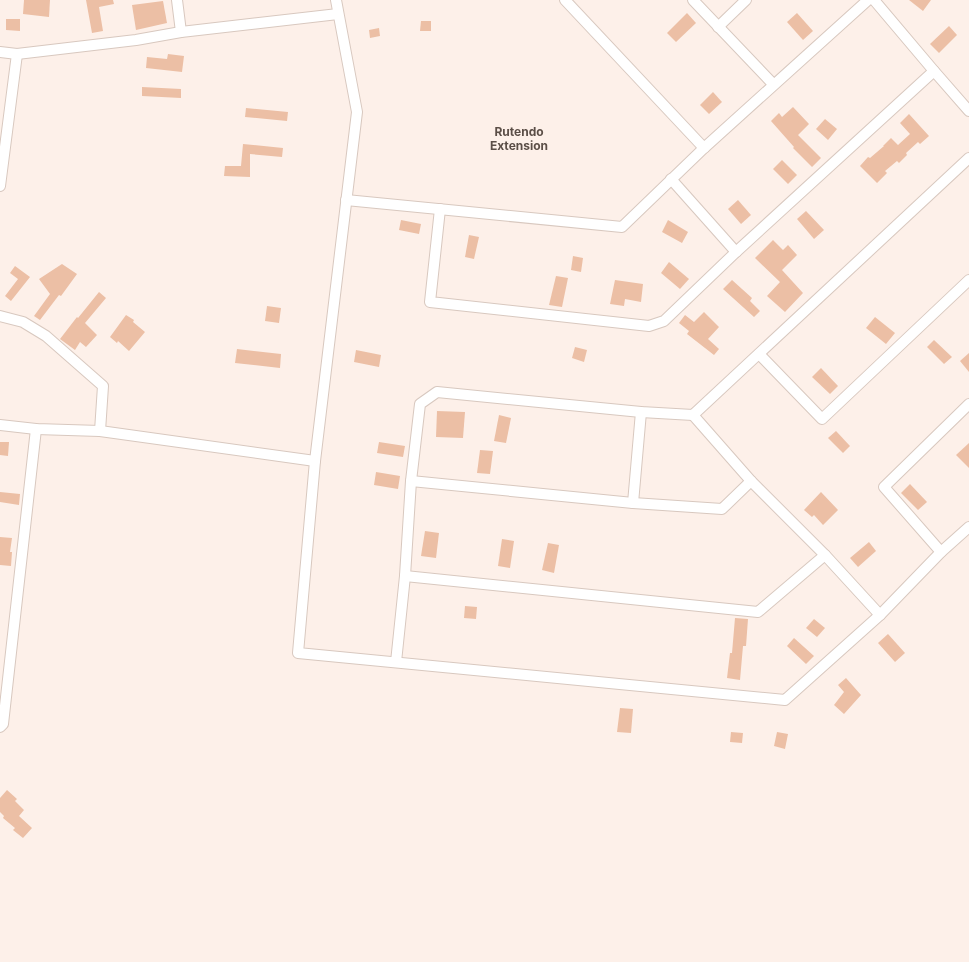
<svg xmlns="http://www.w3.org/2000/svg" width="969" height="962" viewBox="0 0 969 962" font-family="Inter,sans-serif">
	<rect width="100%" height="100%" fill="#fdf0e9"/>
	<g fill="#ecbfa5">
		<polygon points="24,0 50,0 49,17 23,14"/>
		<polygon points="86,0 113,0 114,4 99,7 103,31 92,33"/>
		<polygon points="909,0 931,0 923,11"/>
		<polygon points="163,1 167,23 136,30 132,5"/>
		<polygon points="687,13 696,23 676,42 667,33"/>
		<polygon points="797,13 813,31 803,40 787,22"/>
		<polygon points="6,19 20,19 20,31 6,30"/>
		<polygon points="421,21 431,21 431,31 420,31"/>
		<polygon points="949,26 957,35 939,53 930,44"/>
		<polygon points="379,28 380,36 370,38 369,30"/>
		<polygon points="168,54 184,56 182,72 146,68 147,57 167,59"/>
		<polygon points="142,87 181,89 181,98 142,96"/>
		<polygon points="713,92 722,102 709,114 700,105"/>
		<polygon points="793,107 809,124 798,135 821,158 812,167 793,148 794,147 771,121 779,113 782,117"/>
		<polygon points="246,108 288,112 287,121 245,117"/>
		<polygon points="909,114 929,136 920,144 918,142 906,153 907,155 899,163 897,161 885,171 887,173 877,183 860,166 868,157 870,158 884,146 883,146 891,138 898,145 910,134 900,123"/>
		<polygon points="825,119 837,129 828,140 816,129"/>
		<polygon points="243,144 283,148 282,157 250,154 250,177 224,176 225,166 241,166"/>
		<polygon points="782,160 797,175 788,184 773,169"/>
		<polygon points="738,200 751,215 741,224 728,209"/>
		<polygon points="806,211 824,230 814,239 797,219"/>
		<polygon points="401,220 421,224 419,234 399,230"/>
		<polygon points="668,220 688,232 682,243 662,232"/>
		<polygon points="469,235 479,237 474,259 465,257"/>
		<polygon points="773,240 783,250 788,245 797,255 782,270 803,293 785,312 767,296 780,282 755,258"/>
		<polygon points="573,256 583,258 581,272 571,270"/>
		<polygon points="669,262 689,279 680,289 661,273"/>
		<polygon points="62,264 77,274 61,296 59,295 40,320 34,316 50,294 39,279"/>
		<polygon points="15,266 30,277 11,301 5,296 18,279 10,273"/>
		<polygon points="556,276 568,278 562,307 549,305"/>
		<polygon points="615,280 643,284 641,302 625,299 624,306 610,304"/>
		<polygon points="732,280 752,298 750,301 760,311 754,317 723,289"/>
		<polygon points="99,292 106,298 85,323 97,335 86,347 80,342 75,350 60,339 77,317 78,318"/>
		<polygon points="267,306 281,308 279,323 265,321"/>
		<polygon points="704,312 719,327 708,339 719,349 714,355 687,334 689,331 679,323 685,315 694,322"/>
		<polygon points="126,315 134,320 133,322 145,332 129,351 118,341 117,343 110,337"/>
		<polygon points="875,317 895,333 886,344 866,328"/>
		<polygon points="934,340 952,357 944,364 927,347"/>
		<polygon points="575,347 587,350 584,362 572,358"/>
		<polygon points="237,349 281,354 280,368 235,363"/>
		<polygon points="356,350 381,355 379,367 354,362"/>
		<polygon points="969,353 969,372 960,361"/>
		<polygon points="821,368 838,386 830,394 812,377"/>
		<polygon points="437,411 465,412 463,438 436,437"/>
		<polygon points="499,415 511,418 506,443 494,441"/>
		<polygon points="836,431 850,446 843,453 828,438"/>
		<polygon points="0,442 9,442 8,456 0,455"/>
		<polygon points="379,442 405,446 403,457 377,453"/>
		<polygon points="969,443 969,468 956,455"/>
		<polygon points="480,450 493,451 490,474 477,473"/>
		<polygon points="376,472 400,476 398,489 374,485"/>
		<polygon points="910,484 927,502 918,510 901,493"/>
		<polygon points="0,492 20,494 19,505 0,502"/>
		<polygon points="821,492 838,510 823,525 814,515 812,517 804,510"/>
		<polygon points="425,531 439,533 436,558 421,556"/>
		<polygon points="0,537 12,538 10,552 12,552 11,566 0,565"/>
		<polygon points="502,539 514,541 510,568 498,566"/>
		<polygon points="869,542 876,551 858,567 850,558"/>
		<polygon points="548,543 559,545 554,573 542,570"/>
		<polygon points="465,606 477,607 476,619 464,618"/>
		<polygon points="735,618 748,619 746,646 743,646 740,680 727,678 730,653 732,653"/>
		<polygon points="814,619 825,628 817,637 806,628"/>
		<polygon points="888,634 905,653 895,662 878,643"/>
		<polygon points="794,638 814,656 806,664 787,646"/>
		<polygon points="846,678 861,695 844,714 834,705 844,692 838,685"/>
		<polygon points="620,708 633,709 631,733 617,732"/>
		<polygon points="731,732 743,733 742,743 730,742"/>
		<polygon points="777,732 788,734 785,749 774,746"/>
		<polygon points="7,790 17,799 15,801 24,810 19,816 32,828 23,838 13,830 15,828 3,818 4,816 0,812 0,798"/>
	</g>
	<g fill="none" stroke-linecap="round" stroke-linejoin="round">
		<defs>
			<g id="minor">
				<polyline points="177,0 181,32"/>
				<polyline points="336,0 357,112 315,461 298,653 785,700 880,615 941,552 969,527"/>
				<polyline points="565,0 704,148"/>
				<polyline points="693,0 773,84"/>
				<polyline points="874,0 934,71 969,111"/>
				<polyline points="718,27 746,0"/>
				<polyline points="0,52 17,54 136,40 181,32 338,14"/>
				<polyline points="671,179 736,252"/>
				<polyline points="0,186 17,54"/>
				<polyline points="346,200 622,227 704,148 868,0"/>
				<polyline points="440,209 430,302 649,326 664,321 736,252 934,71"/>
				<polyline points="0,316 23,322 46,336 103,386 100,431"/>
				<polyline points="759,354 822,419 969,280"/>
				<polyline points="693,415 751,481 825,555 880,615"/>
				<polyline points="0,425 36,429 100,431 315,461"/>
				<polyline points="411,481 633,503 722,509 751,481"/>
				<polyline points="633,503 641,412"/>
				<polyline points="941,552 884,487 969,404"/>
				<polyline points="405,576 758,612 825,555"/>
				<polyline points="396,662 405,576 411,481 420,404 437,392 641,412 693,415 969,158"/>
				<polyline points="0,727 3,724 36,429"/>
			</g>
		</defs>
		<use href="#minor" stroke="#d8c8bf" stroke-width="12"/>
		<use href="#minor" stroke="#fff" stroke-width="10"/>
	</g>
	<g text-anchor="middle" stroke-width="4" stroke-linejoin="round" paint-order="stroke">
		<g font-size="12" font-weight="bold" fill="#5b4e47" stroke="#fdf0e9">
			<text x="519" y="136">Rutendo<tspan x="519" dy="14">Extension</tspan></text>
		</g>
	</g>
</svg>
